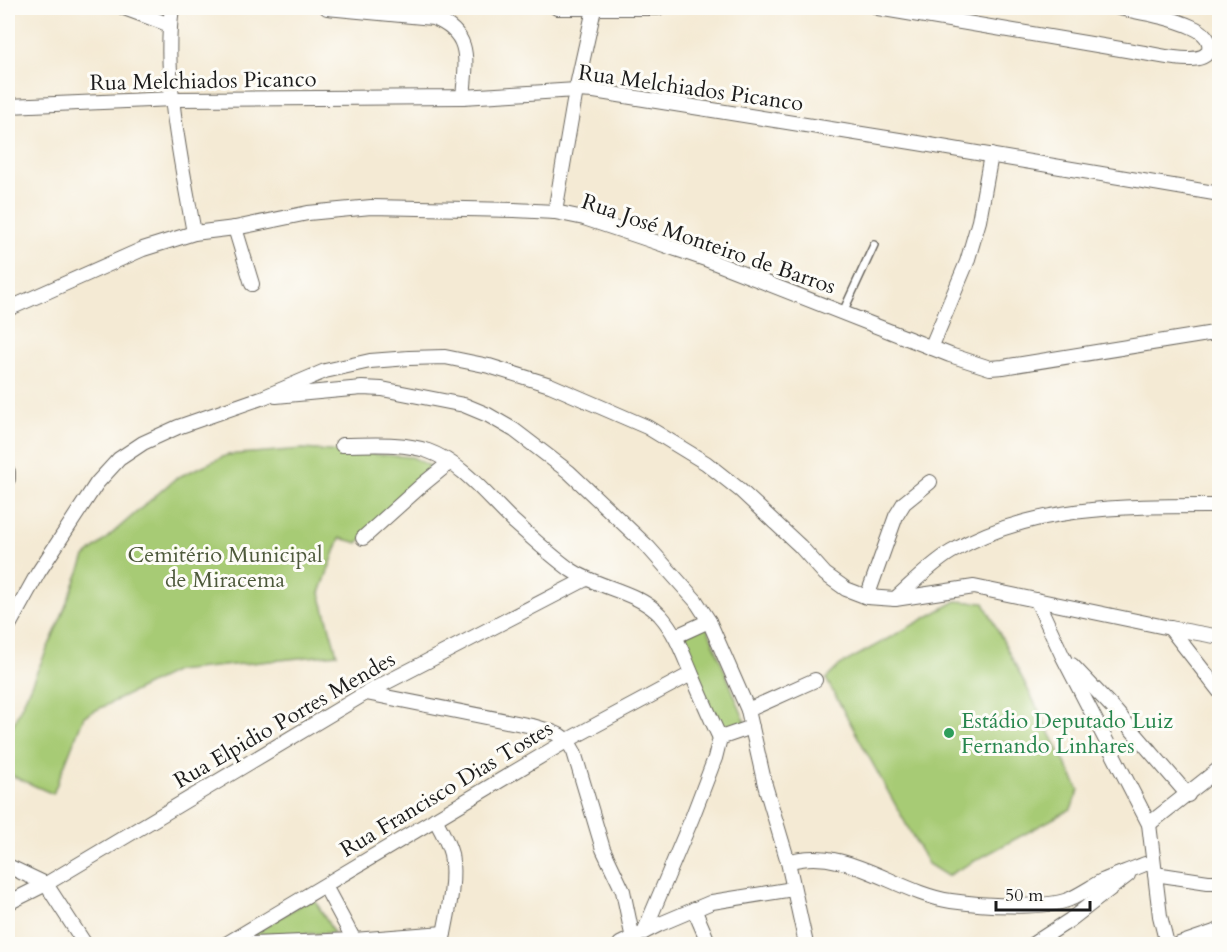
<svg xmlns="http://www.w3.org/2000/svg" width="1227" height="952" viewBox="0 0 1227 952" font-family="Cardo,serif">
	<rect width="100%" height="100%" fill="#fdfcf7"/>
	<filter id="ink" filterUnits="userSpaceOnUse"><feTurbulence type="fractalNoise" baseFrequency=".0167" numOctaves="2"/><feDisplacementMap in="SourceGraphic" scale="12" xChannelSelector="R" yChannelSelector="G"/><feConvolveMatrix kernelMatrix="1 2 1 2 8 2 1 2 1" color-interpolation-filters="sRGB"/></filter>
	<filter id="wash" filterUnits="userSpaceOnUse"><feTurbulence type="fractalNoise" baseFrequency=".008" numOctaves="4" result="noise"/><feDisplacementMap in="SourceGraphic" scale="24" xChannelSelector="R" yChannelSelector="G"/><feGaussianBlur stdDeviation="1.35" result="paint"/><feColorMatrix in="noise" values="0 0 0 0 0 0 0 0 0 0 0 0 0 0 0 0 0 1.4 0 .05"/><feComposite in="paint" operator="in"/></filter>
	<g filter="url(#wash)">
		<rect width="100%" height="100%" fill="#f4ead4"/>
		<g fill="#a7cb74" stroke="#627448" stroke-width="1.5">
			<polygon points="303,449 412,457 432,467 358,543 340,538 320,593 337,654 176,671 84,716 53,794 8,774 8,736 58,625 85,557 176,478 227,455"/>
			<polygon points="956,601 984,603 1079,790 1071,809 947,876 928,864 826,679 840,665"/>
			<polygon points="706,624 746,724 715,733 679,638"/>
			<polygon points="313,897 334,933 251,935"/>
		</g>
	</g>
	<g filter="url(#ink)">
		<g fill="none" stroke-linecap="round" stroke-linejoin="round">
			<defs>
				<polyline id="service" points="843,312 874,245"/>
				<g id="minor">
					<polyline points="124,8 170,25"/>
					<path d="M172 8C162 76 182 165 194 233"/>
					<path d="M327 8 433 18C473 33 466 61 463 97"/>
					<polyline points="557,8 658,8"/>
					<path d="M878 8 1150 54C1163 56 1214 69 1209 43 1207 35 1199 30 1192 27 1170 17 1143 13 1119 8"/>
					<polyline points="8,106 173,99 463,97 576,90 594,91 918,143 1220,194"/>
					<polyline points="555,212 576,90 594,9"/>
					<polyline points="235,228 252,284"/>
					<polyline points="8,309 143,249 194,233 235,228 308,213 371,207 514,210 555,212 584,218 644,238 708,260 950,355 990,368 1003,367 1220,332"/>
					<polyline points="931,348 967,262 979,221 991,155"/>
					<polyline points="276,396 362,388 382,389 464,405 488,415 514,430 569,472 648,547 696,601 709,621 748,710 765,785 788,862 806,944"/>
					<path d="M342 445C370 445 401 442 428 451 462 463 487 496 512 520 531 537 550 555 571 570 598 588 637 591 660 615 676 633 683 654 692 675 701 696 710 717 720 738"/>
					<polyline points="8,479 8,472"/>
					<polyline points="363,538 422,485 449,463"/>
					<polyline points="867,597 896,516 904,503 930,482"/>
					<path d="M895 599C913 583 931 564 951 552 1033 504 1129 506 1220 506"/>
					<polyline points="1037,601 1062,655 1149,824 1160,916 1167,944"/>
					<polyline points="8,627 38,573 97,483 119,459 143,443 178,427 264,397 325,371 370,361 409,358 445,357 489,366 550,385 647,427 706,463 740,490 800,546 825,574 846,589 867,597 895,599 974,587 1170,628 1220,637"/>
					<polyline points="1170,628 1220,692"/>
					<polyline points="676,636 709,621"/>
					<polyline points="1072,665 1113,708 1188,795"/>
					<path d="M366 693 532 726C552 732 564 732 574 752L603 849 623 891 634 944"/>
					<polyline points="748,710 815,680"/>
					<path d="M435 819C441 830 448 842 451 854 456 884 447 916 442 944"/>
					<polyline points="1149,824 1220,768"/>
					<path d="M788 862C845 844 896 893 951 901 979 905 1044 910 1070 899 1081 894 1091 887 1102 881 1116 875 1131 870 1145 864"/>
					<polyline points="8,866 46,884 85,944"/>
					<polyline points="1155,874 1208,882 1220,882"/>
					<polyline points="325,886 354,940"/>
					<polyline points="8,903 46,884 366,693 586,579"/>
					<polyline points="694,909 709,944"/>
					<polyline points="644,932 692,818 715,758 720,738 752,727"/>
					<polyline points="226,944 568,740 691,674"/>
					<polyline points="252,944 354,940 444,933"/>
					<polyline points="620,944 660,924 712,902 793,889"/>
					<polyline points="1033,944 1070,920 1128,875"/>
					<polyline points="1179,944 1220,930"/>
				</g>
			</defs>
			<use href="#service" stroke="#68645c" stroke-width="10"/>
			<use href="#minor" stroke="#68645c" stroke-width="16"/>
			<use href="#service" stroke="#fff" stroke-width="7"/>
			<use href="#minor" stroke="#fff" stroke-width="14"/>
		</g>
	</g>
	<circle fill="#2e9e5b" stroke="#fdfcf7" stroke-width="2" cx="949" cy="733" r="6"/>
	<g text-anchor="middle" stroke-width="6" stroke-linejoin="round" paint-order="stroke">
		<g font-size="22" fill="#1c1c1c" stroke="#fdfcf7">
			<text transform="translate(203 80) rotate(-1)" y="8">Rua Melchiados Picanco</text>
			<text transform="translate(691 87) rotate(8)" y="8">Rua Melchiados Picanco</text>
			<text transform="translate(709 243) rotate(19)" y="8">Rua José Monteiro de Barros</text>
			<text transform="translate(284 719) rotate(-30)" y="8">Rua Elpidio Portes Mendes</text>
			<text transform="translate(446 788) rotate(-31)" y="8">Rua Francisco Dias Tostes</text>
		</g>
		<g font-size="22" fill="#4d593b" stroke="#fdfcf7">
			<text x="225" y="562">Cemitério Municipal<tspan x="225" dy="25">de Miracema</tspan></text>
		</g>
		<g font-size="22" fill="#27864d" stroke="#fdfcf7" text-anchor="start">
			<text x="961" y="728">Estádio Deputado Luiz<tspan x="961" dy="25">Fernando Linhares</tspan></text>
		</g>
	</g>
	<rect width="1227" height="952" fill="none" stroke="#fdfcf7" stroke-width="30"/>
	<path d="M996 901v9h94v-9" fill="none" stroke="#1c1c1c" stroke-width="3"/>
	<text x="1005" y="901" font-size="18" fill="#1c1c1c" stroke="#fdfcf7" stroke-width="4.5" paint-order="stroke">50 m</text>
</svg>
